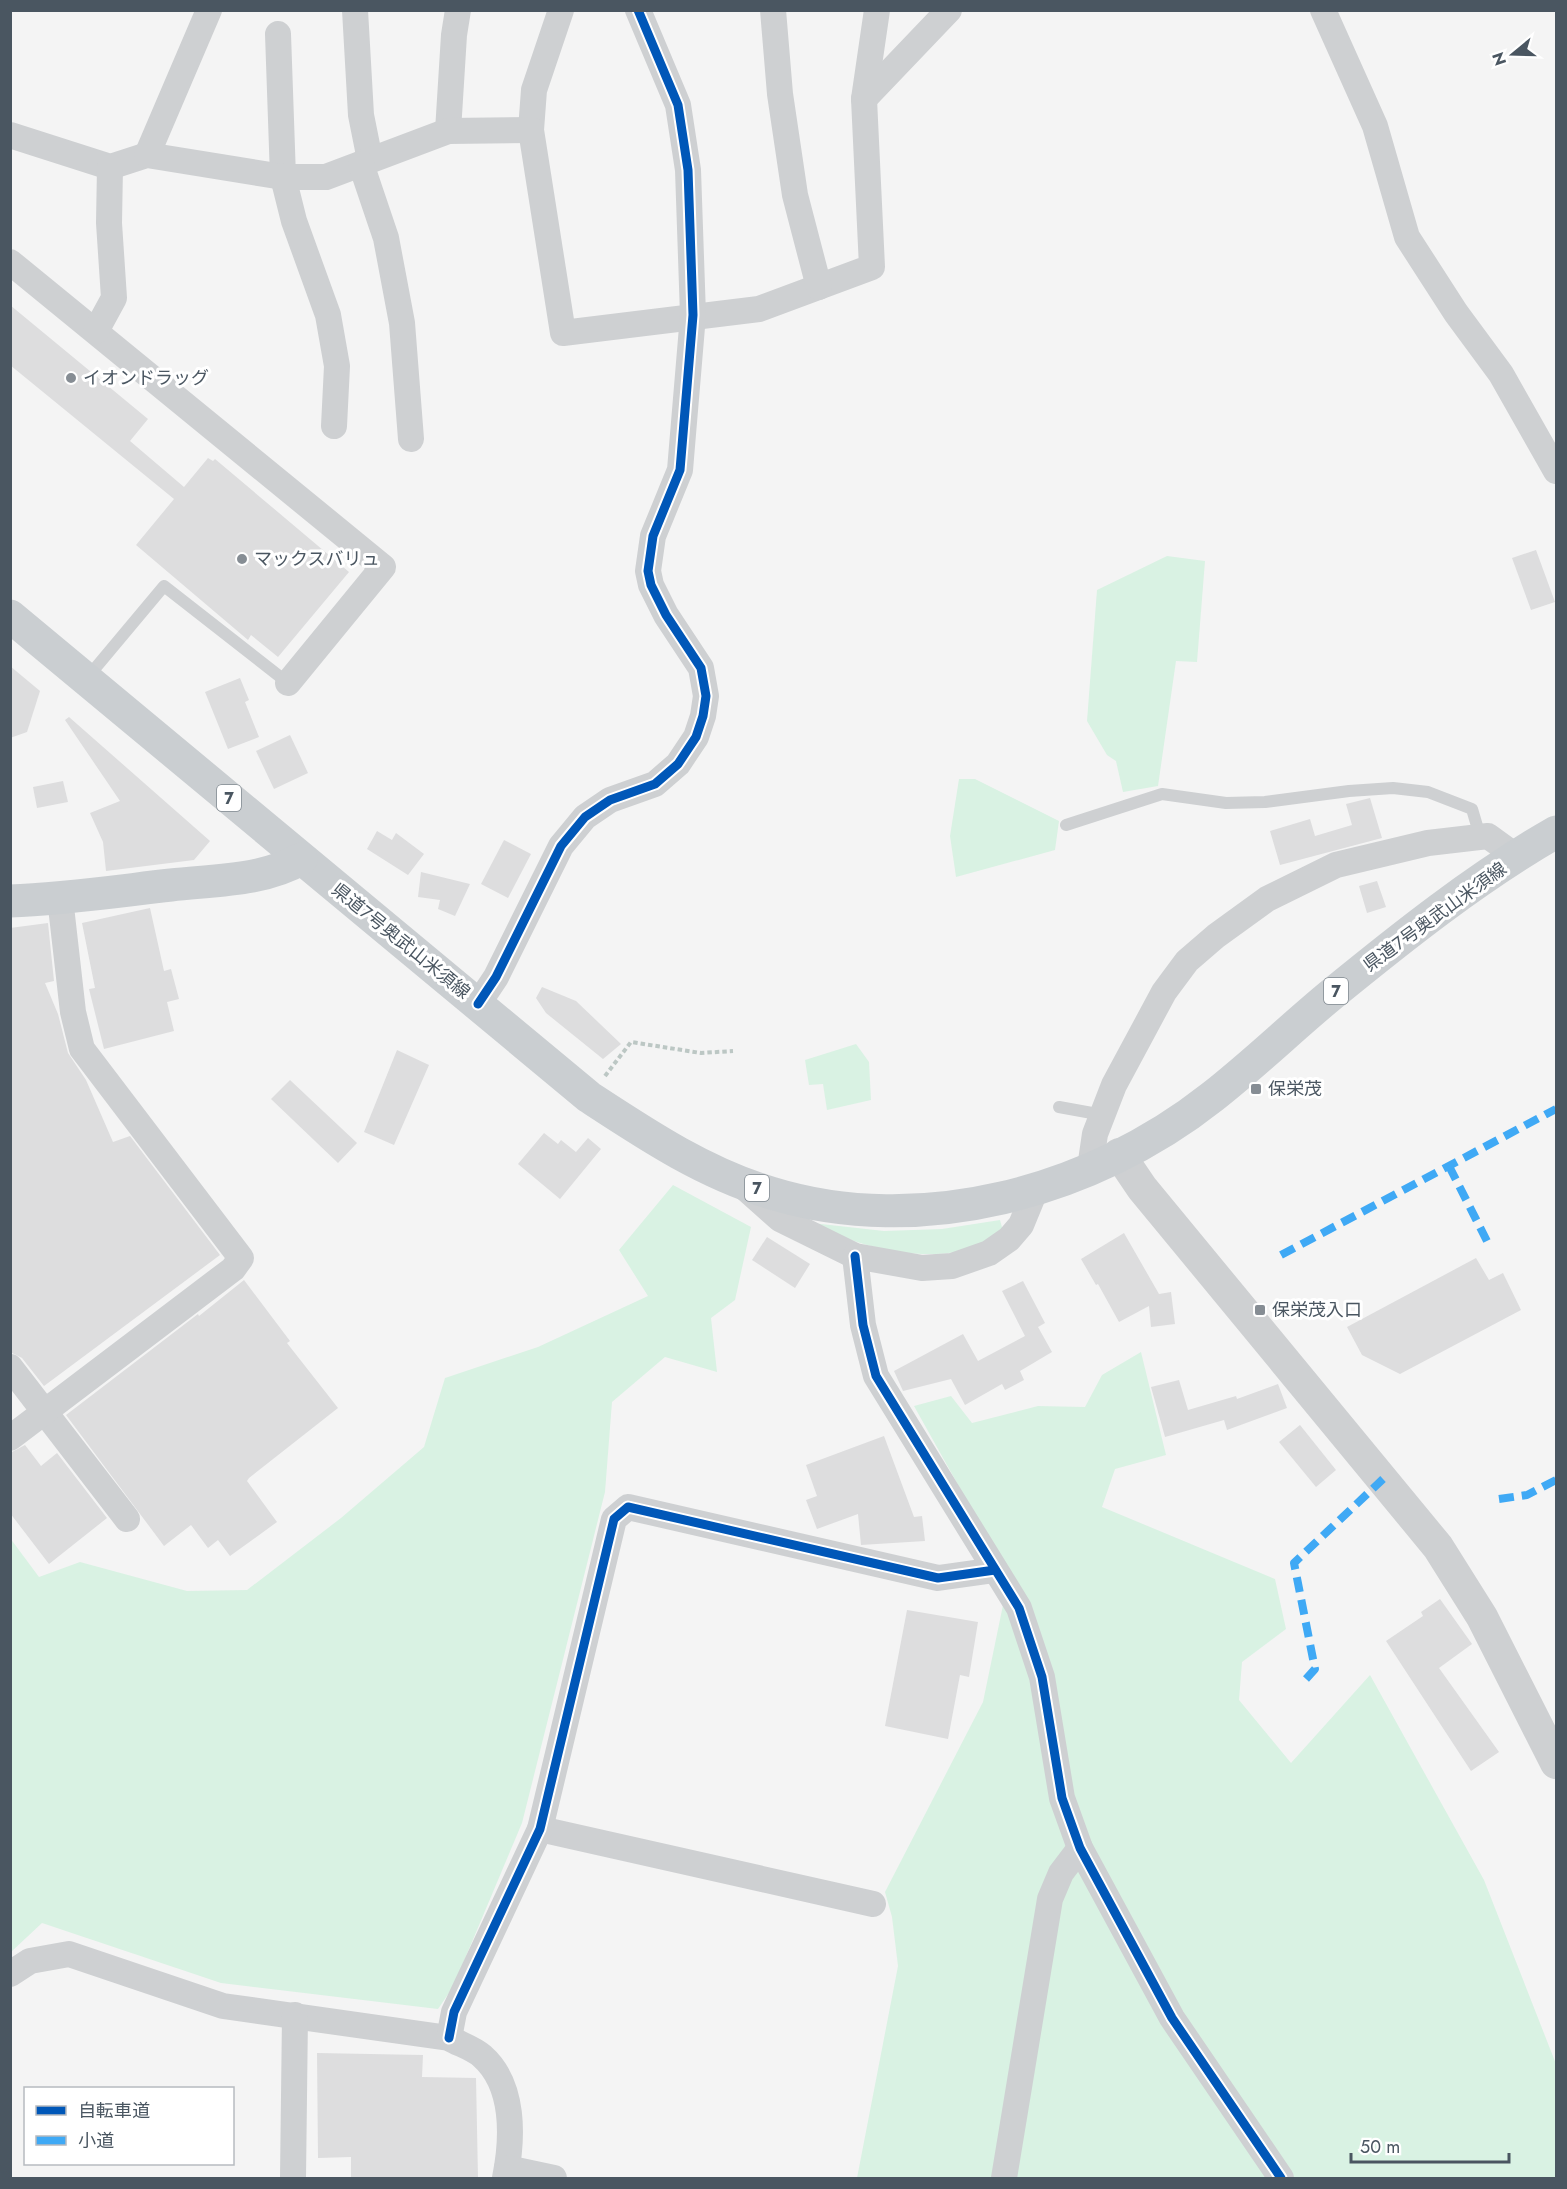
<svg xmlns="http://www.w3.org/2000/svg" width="1567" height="2189" viewBox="0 0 1567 2189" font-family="Jost,'Noto Sans JP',sans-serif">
	<rect width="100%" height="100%" fill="#f4f4f4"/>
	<g fill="#d9f2e3">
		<polygon points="1167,556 1205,561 1197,662 1176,661 1158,786 1123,792 1116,761 1107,755 1087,721 1097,590"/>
		<polygon points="959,779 975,779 1059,821 1055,850 956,877 950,836"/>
		<polygon points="856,1044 869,1062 871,1100 827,1110 823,1084 809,1085 805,1060"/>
		<polygon points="673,1185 751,1227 735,1300 711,1318 717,1372 665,1357 612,1402 605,1492 522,1823 453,1987 438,2009 221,1983 42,1923 11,1952 10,1538 39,1577 80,1562 187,1591 247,1590 341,1518 424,1447 445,1378 538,1347 648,1296 619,1250"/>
		<path d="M1000 1220 1003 1231C956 1273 861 1250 812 1223L884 1231 942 1229Z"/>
		<polygon points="1141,1352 1166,1455 1115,1469 1102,1507 1275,1579 1286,1629 1242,1662 1239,1700 1291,1763 1370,1675 1484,1880 1556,2064 1556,2178 857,2178 898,1966 892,1917 885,1892 983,1702 1009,1576 914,1406 951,1396 972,1423 1038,1406 1085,1407 1102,1375"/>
	</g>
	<g fill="#ddddde">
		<polygon points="10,305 148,419 130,441 184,487 208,458 213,461 215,459 349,572 278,657 251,635 248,640 136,545 174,499 10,365"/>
		<polygon points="1536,550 1555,602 1531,610 1512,558"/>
		<polygon points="10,666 40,691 27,732 10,738"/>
		<polygon points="240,678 249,700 245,702 259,737 228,749 205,692"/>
		<polygon points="69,717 210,841 194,860 106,871 103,842 90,813 120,801 65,720"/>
		<polygon points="290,735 308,773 274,789 256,751"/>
		<polygon points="63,781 68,802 37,808 33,787"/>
		<polygon points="1370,798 1382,838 1280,865 1270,831 1310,819 1315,836 1352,825 1346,804"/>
		<polygon points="377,831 392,840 396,833 424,854 408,875 367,849"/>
		<polygon points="504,840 531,854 508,898 481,884"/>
		<polygon points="421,872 470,884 455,916 438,909 440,900 418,897"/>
		<polygon points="1377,881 1386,907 1367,913 1359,886"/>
		<polygon points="150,908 164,971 171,969 179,999 167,1002 174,1031 104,1049 89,989 95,988 82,923"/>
		<polygon points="48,923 54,981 45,983 58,1014 68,1053 86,1080 113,1142 130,1136 220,1255 44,1386 22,1358 10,1352 10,928"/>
		<polygon points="542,987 576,1001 621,1044 603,1059 546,1013 536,998"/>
		<polygon points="397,1050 429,1065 394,1145 364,1132"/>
		<polygon points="290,1080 357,1143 338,1163 271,1099"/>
		<polygon points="544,1133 558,1144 561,1140 576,1152 588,1138 601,1149 560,1199 518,1164"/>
		<polygon points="1124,1233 1159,1294 1171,1292 1175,1324 1151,1327 1149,1306 1119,1322 1098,1284 1096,1285 1081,1259"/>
		<polygon points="767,1237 810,1264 795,1288 752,1260"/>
		<polygon points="1476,1258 1489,1280 1503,1273 1521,1310 1400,1374 1362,1355 1347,1327"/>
		<polygon points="244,1280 290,1341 287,1343 338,1408 249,1478 247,1481 277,1522 230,1556 218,1540 208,1548 191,1525 164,1546 66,1415 198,1314 199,1316"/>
		<polygon points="1023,1281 1045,1323 1038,1327 1052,1352 1020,1371 1024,1380 1005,1390 1002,1384 965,1405 951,1379 903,1391 894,1371 963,1334 978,1361 1025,1336 1002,1291"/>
		<polygon points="1179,1380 1188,1410 1236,1396 1237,1399 1278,1384 1287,1408 1227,1430 1224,1420 1165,1437 1151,1387"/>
		<polygon points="1300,1425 1336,1470 1316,1487 1279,1442"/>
		<polygon points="884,1436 914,1517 922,1516 925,1541 861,1545 858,1514 817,1529 806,1500 817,1496 806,1465"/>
		<polygon points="25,1445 41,1466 57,1453 107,1518 49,1564 10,1513 10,1453"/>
		<polygon points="1440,1599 1472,1644 1439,1668 1499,1752 1471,1771 1386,1641 1423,1616 1421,1612"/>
		<polygon points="907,1610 978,1622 969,1677 960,1675 948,1739 885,1726"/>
		<polygon points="317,2053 423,2055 422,2077 476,2078 478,2178 351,2178 351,2157 318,2158"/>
	</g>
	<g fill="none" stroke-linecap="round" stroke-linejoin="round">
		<polyline stroke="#bcc7c4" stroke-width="4" stroke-dasharray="4.5 3" stroke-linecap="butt" points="605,1076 631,1042 701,1053 733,1051"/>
		<g stroke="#ced0d2" stroke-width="12">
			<polyline points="87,678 164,586 288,683"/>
			<polyline points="1066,825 1162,794 1226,803 1265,802 1349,791 1393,788 1428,792 1472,809 1480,836"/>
			<polyline points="1059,1107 1103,1115"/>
		</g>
		<g stroke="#ced0d2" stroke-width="26">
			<polyline points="355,10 361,115 370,160"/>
			<polyline points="561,10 534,90 531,130 563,333 759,309 872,267 864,99 877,10"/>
			<polyline points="773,10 780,94 795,195 819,287"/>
			<polyline points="1323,10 1375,126 1407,237 1456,313 1501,374 1556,471"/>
			<polyline points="278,34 283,177 294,221 328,315 337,366 334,426"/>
			<polyline points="864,99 949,10"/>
			<polyline points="448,131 454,35 458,10"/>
			<polyline points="10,135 110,167 147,155 283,177 326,177 448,131 531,130"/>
			<polyline points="147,155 209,10"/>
			<polyline points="361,164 386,238 402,323 411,439"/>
			<polyline points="10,262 383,567 288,683"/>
			<polyline points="96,331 114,298 109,223 110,167"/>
			<polyline points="478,1004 496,977 561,846 585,817 610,800 655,784 678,764 696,737 703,716 706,696 701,668 666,615 651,585 648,571 653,536 680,470 693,315 688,170 678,105 638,10"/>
			<polyline points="1090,1168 1095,1134 1114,1085 1164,992 1187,961 1216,936 1267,899 1336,865 1428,843 1488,836 1517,857"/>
			<polyline points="744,1187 780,1219 855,1256 922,1268 952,1266 989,1253 1009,1239 1021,1225 1035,1191"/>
			<polyline points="855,1256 863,1325 876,1376 1019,1608 1042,1677 1062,1798 1080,1848 1172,2018 1281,2178"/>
			<polyline points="10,1367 127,1519"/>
			<polyline points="10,1438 233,1269 241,1258 82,1049 73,1012 60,898"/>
			<polyline points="540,1829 873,1904"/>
			<path d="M10 1974 30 1961 69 1954 223 2006 449 2038C459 2044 473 2048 482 2056 515 2085 513 2138 505 2178"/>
			<polyline points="449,2038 454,2012 540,1829 614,1519 628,1507 938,1578 995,1570"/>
			<polyline points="507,2168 554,2178"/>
			<polyline points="293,2178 295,2015"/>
			<polyline points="1004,2178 1050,1899 1061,1873 1080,1848"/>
		</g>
		<polyline stroke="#ced0d2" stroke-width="32" points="1119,1154 1142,1188 1438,1547 1482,1617 1556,1763"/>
		<g stroke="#caced1" stroke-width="33">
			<path d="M10 616 589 1097C647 1135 704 1173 771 1193 920 1239 1092 1192 1212 1097 1253 1065 1291 1028 1331 995 1402 937 1476 878 1556 832"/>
			<path d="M10 901C64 899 118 891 171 885 215 880 263 881 301 859"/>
		</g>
		<g stroke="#3fa9f5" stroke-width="8" stroke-dasharray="15 8" stroke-linecap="butt">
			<polyline points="1449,1166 1490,1247"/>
			<polyline points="1281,1255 1556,1109"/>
			<polyline points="1499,1499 1527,1495 1556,1480"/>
			<polyline points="1306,1679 1315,1669 1294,1563 1383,1479"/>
		</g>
		<defs>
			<g id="cycleway">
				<polyline points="478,1004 496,977 561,846 585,817 610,800 655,784 678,764 696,737 703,716 706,696 701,668 666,615 651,585 648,571 653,536 680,470 693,315 688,170 678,105 638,10"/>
				<polyline points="855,1256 863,1325 876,1376 1019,1608 1042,1677 1062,1798 1080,1848 1172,2018 1281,2178"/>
				<polyline points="449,2038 454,2012 540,1829 614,1519 628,1507 938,1578 995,1570"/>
			</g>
		</defs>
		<use href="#cycleway" stroke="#fff" stroke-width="13"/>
		<use href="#cycleway" stroke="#0057b8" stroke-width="9"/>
	</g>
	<g fill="#868d94" stroke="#fff" stroke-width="2">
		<circle cx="71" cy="378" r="6"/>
		<circle cx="242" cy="559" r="6"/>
		<rect x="1250" y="1083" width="12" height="12" rx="3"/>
		<rect x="1254" y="1304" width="12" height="12" rx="3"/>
	</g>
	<g text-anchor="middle" stroke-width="6" stroke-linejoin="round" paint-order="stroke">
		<g fill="#fff" stroke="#808990" stroke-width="1.5">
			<rect x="217" y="785" width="24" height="26" rx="4.5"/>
			<rect x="1324" y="978" width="24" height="26" rx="4.5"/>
			<rect x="745" y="1175" width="24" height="26" rx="4.5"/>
		</g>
		<g font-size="16" font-weight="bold" fill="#4a5661">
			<text x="229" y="804">7</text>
			<text x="1336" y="997">7</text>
			<text x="757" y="1194">7</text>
		</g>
		<g font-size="18" fill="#4a5661" stroke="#fff" text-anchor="start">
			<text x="83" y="384">イオンドラッグ</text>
			<text x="254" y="565">マックスバリュ</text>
			<text x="1268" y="1095">保栄茂</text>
			<text x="1272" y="1316">保栄茂入口</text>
		</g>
		<g font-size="18" fill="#4a5661" stroke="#fff">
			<text transform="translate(1435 917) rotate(-36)" y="6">県道7号奥武山米須線</text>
			<text transform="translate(401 941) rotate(39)" y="6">県道7号奥武山米須線</text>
		</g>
	</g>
	<rect width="1567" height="2189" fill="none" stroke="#4a5661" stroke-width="24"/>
	<rect x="24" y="2087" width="210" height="78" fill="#ffffff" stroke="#b7bbc0" stroke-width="1.5"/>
	<rect x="36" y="2106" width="30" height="9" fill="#0057b8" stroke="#b7bbc0" stroke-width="1.5"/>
	<text x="78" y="2117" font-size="18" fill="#4a5661">自転車道</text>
	<rect x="36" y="2136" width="30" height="9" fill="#3fa9f5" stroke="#b7bbc0" stroke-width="1.5"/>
	<text x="78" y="2147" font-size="18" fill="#4a5661">小道</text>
	<g transform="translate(1513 54) rotate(251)" stroke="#ffffff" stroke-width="4.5" paint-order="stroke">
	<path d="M0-4.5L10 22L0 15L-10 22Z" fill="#4a5661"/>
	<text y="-9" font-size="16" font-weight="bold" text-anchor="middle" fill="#4a5661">N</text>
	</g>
	<path d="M1351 2153v9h158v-9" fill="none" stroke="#4a5661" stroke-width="3"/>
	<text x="1360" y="2153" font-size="18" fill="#4a5661" stroke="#ffffff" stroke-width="4.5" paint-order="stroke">50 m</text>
</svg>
